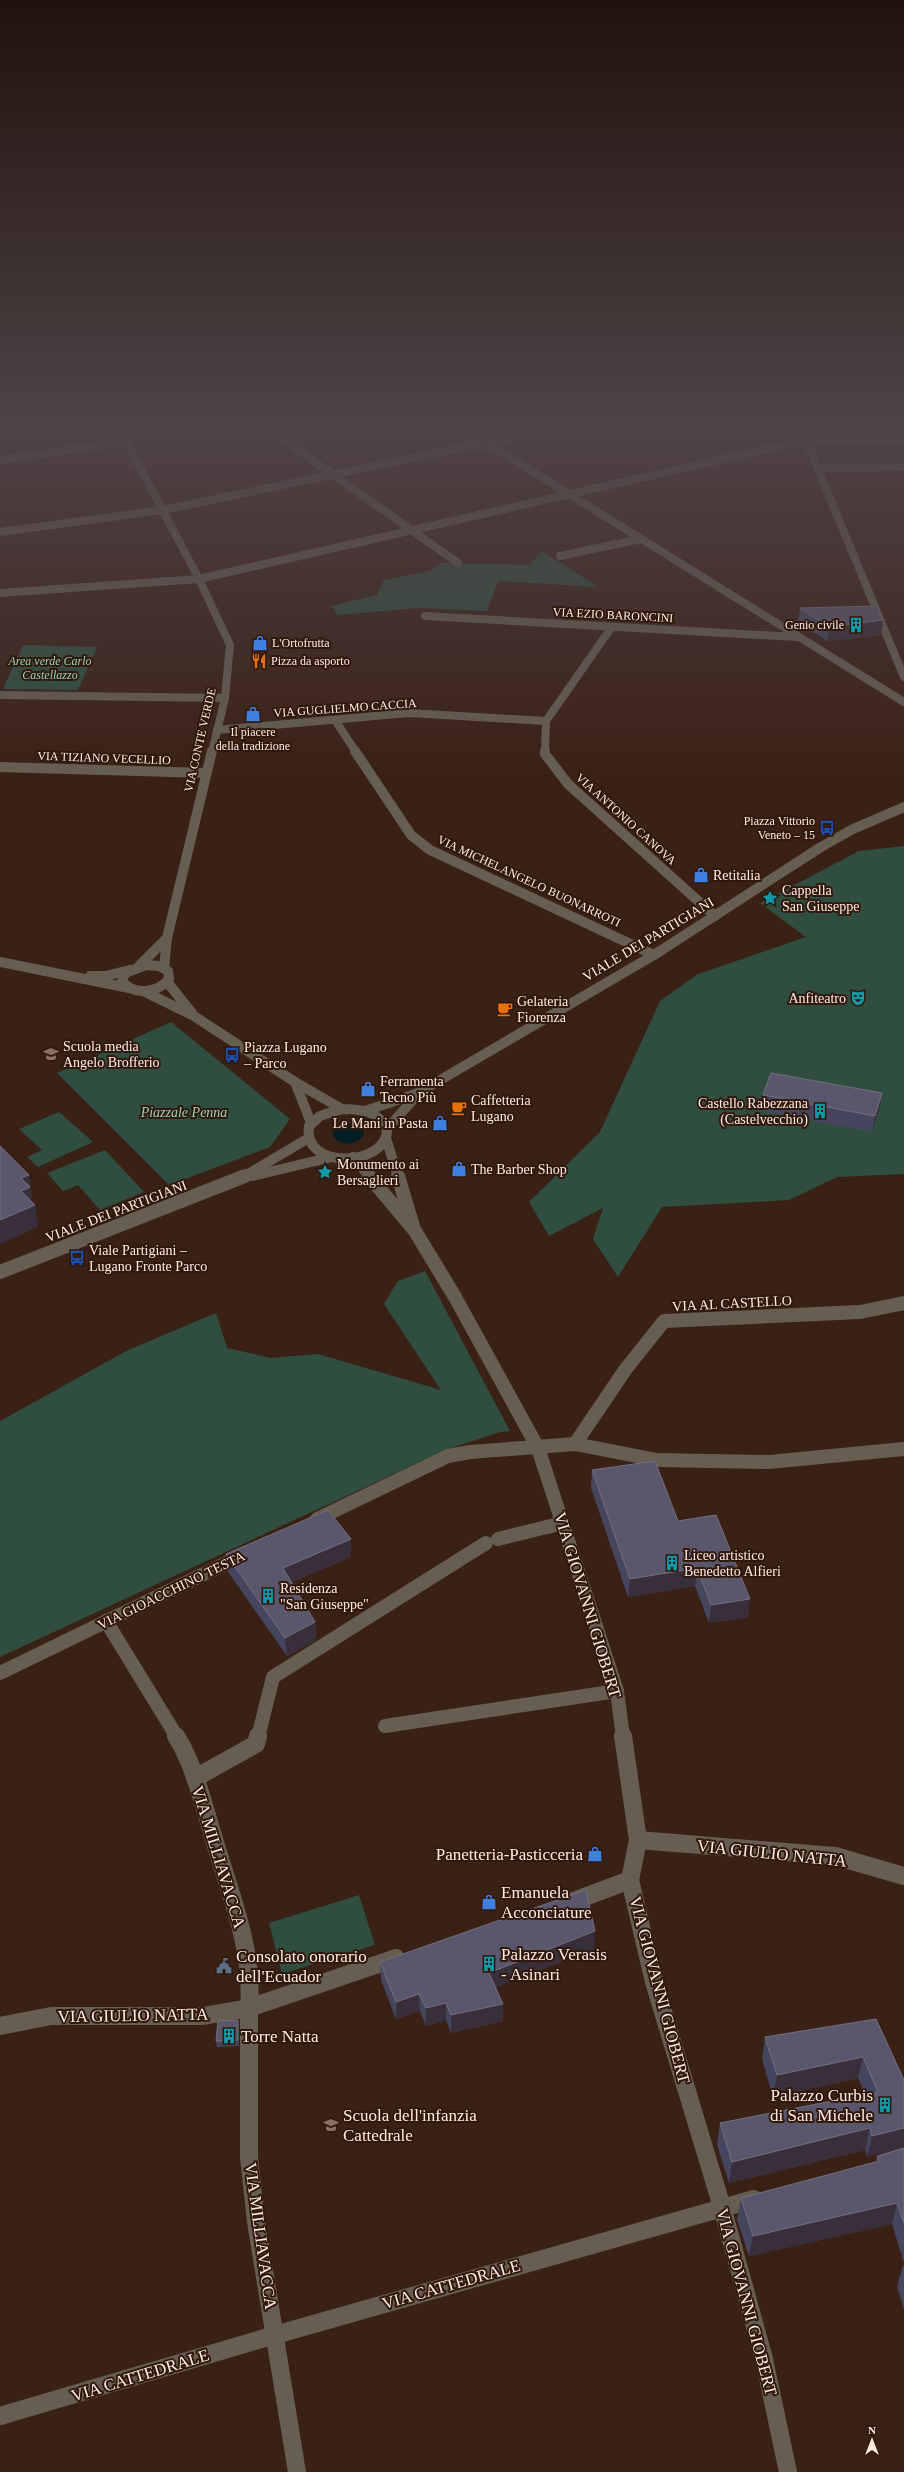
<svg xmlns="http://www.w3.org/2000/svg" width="904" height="2472" viewBox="0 0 904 2472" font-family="'Times New Roman',serif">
	<rect width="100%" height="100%" fill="#3a2116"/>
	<g fill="#304e3f">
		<polygon points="276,428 332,428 288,436"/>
		<polygon points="542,551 598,587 498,581 487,611 418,608 338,615 331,606 377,595 384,580 430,571 441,563 529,565"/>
		<polygon points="23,645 97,647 78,690 3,689"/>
		<polygon points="904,846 904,1174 837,1177 789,1200 662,1207 618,1277 593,1239 603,1208 549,1236 529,1202 600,1132 660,1001 698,974 806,937 760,903 859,851"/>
		<polygon points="171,1022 290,1119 270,1147 169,1185 57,1073"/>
		<polygon points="59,1112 93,1142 38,1167 27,1157 42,1150 19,1129"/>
		<polygon points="105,1150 144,1192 100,1210 78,1185 63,1191 47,1173"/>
		<polygon points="425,1271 510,1431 500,1432 445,1450 0,1657 0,1421 126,1351 216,1313 227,1348 271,1358 318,1354 441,1390 384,1304 398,1281"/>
		<polygon points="359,1895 375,1945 282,1974 269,1923"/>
	</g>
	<path fill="#001e24" d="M349 1124 362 1128 364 1134 362 1138C354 1145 341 1146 333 1137V1131L339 1126Z"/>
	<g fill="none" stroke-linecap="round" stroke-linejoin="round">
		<g stroke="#655e51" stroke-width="8">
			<polyline points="119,428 199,579 230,645 225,698 212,752"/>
			<polyline points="267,428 458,563"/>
			<polyline points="462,428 475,435"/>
			<polyline points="801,428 904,677"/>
			<polyline points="121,432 148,428"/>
			<polygon points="479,434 493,436 498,441 482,446 467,441 471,436"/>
			<polyline points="498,441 558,428"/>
			<polyline points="490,445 904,702"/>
			<polyline points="0,460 126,441"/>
			<polyline points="818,468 904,467"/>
			<polyline points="0,532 163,510 474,445"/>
			<polyline points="560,556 640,539"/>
			<polyline points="0,593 199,579 806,440 904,439"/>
			<polyline points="425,616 797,637"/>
			<polyline points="0,695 225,698"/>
			<polyline points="335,720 356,752"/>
			<polyline points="217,730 409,713 546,721"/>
			<polyline points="545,752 546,721 611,628"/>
		</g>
		<g stroke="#655e51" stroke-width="10">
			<polyline points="355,751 411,835 430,850 654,955"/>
			<polyline points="545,751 545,754 568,784 715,916"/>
			<polyline points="0,767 206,773"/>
			<polyline points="0,962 129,988"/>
			<path d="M146 965 159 966 168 971 169 979C158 993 133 996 122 981L125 973Z"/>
			<polyline points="139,966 167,938"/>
			<polyline points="164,968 167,938 212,751"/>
			<polyline points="90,976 105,976 130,970"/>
			<polyline points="167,982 192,1013"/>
			<polyline points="143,991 194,1016 295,1082 342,1109"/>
			<polyline points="295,1082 311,1123"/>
			<path d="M342 1109C360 1109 380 1111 387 1130 387 1166 302 1171 309 1126L320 1116Z"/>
			<polyline points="365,1111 418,1093 654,955 821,847 853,829 904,807"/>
			<polyline points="387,1129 418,1094"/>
			<polyline points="386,1138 398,1177"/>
			<polyline points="353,1157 370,1177"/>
			<polyline points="252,1176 332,1157"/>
			<polyline points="243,1177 307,1139"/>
		</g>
		<g stroke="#655e51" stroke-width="14">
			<polyline points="369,1176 415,1231 455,1297 538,1448 617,1691 623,1737"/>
			<polyline points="398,1176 413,1226"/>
			<polyline points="0,1272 245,1176"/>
			<polyline points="575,1444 625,1370 664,1321 860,1312 904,1303"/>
			<polyline points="317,1519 448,1456 470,1452 575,1444 657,1460 769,1462 904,1449"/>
			<polyline points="498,1539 563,1523"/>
			<polyline points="106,1621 177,1737"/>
			<polyline points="0,1673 241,1556"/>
			<polyline points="385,1726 617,1691"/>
			<polyline points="258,1737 273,1677 486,1543"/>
		</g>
		<g stroke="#655e51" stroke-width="18">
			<path d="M176 1736C195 1766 203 1804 214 1839 230 1894 254 1950 249 2008V2157L256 2222 297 2472"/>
			<polyline points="623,1736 638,1840 630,1880 654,1982 722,2207 764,2359 788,2472"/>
			<polyline points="195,1778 256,1744 258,1736"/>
			<polyline points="638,1840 835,1856 904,1876"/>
			<polyline points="571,1902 630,1880"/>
			<polyline points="0,2026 51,2016 203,2016 249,2008 396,1958"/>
			<polyline points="0,2416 275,2335 754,2199"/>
		</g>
	</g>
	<g fill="#46455e">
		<polygon points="800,608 883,620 881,635 827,641 798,622"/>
		<polygon points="763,1095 879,1110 872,1132 761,1111"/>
		<polygon points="592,1470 678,1521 748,1617 709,1623 695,1586 628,1597 591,1488"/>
		<polygon points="351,1539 351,1557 291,1582 315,1622 316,1640 287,1656 228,1572 226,1554"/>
		<polygon points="594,1949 496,1987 503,2021 451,2033 446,2020 426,2026 420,2011 396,2019 381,1980 380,1962"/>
		<polygon points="876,2019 904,2080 867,2157 865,2150 729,2183 717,2145 720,2123 865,2094 858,2078 773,2097 762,2059 765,2037"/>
		<polygon points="239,2026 239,2046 217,2047 216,2041"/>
		<polygon points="904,2148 904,2263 892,2224 749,2256 737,2219 741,2198 876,2162 877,2156"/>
		<polygon points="903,2265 904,2265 904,2310 897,2286"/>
	</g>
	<g fill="#392f3b">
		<polygon points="883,620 881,635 827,641 829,627"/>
		<polygon points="882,1093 879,1110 872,1132 875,1116"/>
		<polygon points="29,1175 32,1197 31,1197 33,1206 35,1205 38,1227 0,1244 0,1220 21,1191 21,1178"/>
		<polygon points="351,1539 351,1557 284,1586 283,1568"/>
		<polygon points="697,1568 695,1586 628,1597 630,1579"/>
		<polygon points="750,1599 748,1617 709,1623 711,1605"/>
		<polygon points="315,1622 316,1640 287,1656 285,1638"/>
		<polygon points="595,1931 594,1949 489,1990 489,1973"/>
		<polygon points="419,1994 420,2011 396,2019 396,2002"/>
		<polygon points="446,2003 446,2020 426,2026 426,2008"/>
		<polygon points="503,2004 503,2021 451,2033 451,2015"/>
		<polygon points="238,2020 239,2026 239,2046 238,2040"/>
		<polygon points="863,2057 858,2078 773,2097 777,2075"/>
		<polygon points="870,2128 865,2150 729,2183 732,2162"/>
		<polygon points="904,2128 904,2148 867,2157 872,2136"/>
		<polygon points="897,2203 892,2224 749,2256 753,2236"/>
	</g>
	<g fill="#5a576c" stroke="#736e7f">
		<polygon points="877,606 883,620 829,627 800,608"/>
		<polygon points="771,1073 882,1093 875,1116 763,1095"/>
		<polygon points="0,1146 29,1175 21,1178 30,1187 21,1191 35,1205 0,1220"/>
		<polygon points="655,1461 678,1521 716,1515 750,1599 711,1605 697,1568 630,1579 592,1470"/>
		<polygon points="328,1510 351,1539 283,1568 315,1622 285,1638 226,1554"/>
		<polygon points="586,1890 595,1931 489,1973 503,2004 451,2015 446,2003 426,2008 419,1994 396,2002 380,1962"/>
		<polygon points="876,2019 904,2080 904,2128 872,2136 870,2128 732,2162 720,2123 878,2092 863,2057 777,2075 765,2037"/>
		<polygon points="238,2020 238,2040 216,2041 218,2021"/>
		<polygon points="904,2148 904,2223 897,2203 753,2236 741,2198 879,2161 877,2156"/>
	</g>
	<linearGradient id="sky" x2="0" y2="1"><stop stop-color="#20120c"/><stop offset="0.55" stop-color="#4f4347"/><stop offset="1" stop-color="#4f4347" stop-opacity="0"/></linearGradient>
	<rect width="904" height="774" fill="url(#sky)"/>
	<defs>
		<symbol id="building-bare" viewBox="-9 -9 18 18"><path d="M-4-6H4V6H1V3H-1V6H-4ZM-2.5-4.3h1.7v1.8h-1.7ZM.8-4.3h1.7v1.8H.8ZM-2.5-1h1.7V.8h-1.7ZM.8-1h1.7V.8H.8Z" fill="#0f9aa8" stroke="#30180d" stroke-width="2.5" paint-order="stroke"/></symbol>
		<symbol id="shop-bare" viewBox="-9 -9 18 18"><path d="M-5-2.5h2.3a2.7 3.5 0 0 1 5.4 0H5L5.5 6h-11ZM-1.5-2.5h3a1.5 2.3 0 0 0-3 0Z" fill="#3f7fe0" stroke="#30180d" stroke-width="2.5" paint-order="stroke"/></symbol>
		<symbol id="restaurant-bare" viewBox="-9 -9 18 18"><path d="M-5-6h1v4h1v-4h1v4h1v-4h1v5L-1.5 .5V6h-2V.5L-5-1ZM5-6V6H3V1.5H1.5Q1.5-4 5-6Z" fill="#e8710a" stroke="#30180d" stroke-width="2.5" paint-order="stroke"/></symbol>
		<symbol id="bus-bare" viewBox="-9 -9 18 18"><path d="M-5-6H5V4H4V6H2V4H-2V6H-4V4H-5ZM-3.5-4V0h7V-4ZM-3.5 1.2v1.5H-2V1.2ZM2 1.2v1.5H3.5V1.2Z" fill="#1a4fb4" stroke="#30180d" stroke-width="2.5" paint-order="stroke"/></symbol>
		<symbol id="sight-bare" viewBox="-9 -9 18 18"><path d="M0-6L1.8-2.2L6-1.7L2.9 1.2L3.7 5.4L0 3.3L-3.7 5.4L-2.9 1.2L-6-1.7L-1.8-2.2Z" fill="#0f9aa8" stroke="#30180d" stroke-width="2.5" paint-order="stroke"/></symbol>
		<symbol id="theatre-bare" viewBox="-9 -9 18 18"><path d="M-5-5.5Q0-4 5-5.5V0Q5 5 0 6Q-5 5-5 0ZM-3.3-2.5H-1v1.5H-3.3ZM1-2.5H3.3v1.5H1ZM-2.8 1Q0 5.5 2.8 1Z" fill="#0f9aa8" stroke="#30180d" stroke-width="2.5" paint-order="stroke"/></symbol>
		<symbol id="cafe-bare" viewBox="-9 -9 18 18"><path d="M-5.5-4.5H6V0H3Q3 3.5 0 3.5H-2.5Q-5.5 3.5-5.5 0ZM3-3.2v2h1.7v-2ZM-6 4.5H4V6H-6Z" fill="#e8710a" stroke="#30180d" stroke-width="2.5" paint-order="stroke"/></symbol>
		<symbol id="school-bare" viewBox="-9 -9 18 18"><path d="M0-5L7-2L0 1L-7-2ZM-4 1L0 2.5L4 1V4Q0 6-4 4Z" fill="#8d6e63" stroke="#30180d" stroke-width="2.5" paint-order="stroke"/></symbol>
		<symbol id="civic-bare" viewBox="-9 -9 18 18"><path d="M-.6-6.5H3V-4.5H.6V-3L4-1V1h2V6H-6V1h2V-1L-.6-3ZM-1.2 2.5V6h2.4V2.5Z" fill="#5c6f8a" stroke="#30180d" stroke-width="2.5" paint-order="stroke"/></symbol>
	</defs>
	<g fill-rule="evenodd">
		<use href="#building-bare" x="845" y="614" width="22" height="22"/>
		<use href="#shop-bare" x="249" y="632" width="22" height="22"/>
		<use href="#restaurant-bare" x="248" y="650" width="22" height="22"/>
		<use href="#shop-bare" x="242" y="703" width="22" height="22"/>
		<use href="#bus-bare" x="816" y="817" width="22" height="22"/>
		<use href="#shop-bare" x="690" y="864" width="22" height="22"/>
		<use href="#sight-bare" x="759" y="887" width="22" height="22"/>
		<use href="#theatre-bare" x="847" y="987" width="22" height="22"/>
		<use href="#cafe-bare" x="494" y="998" width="22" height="22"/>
		<use href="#school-bare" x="40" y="1043" width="22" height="22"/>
		<use href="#bus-bare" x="221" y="1044" width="22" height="22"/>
		<use href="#shop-bare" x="357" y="1078" width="22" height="22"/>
		<use href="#cafe-bare" x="448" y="1097" width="22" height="22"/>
		<use href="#building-bare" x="809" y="1100" width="22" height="22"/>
		<use href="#shop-bare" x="429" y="1112" width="22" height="22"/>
		<use href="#shop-bare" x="448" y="1158" width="22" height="22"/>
		<use href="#sight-bare" x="314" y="1161" width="22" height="22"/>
		<use href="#bus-bare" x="66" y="1247" width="22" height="22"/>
		<use href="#building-bare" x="661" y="1552" width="22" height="22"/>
		<use href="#building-bare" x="257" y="1585" width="22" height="22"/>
		<use href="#shop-bare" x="584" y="1843" width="22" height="22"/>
		<use href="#shop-bare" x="478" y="1891" width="22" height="22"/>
		<use href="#building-bare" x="478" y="1953" width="22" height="22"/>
		<use href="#civic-bare" x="213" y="1955" width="22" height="22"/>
		<use href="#building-bare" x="218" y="2025" width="22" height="22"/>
		<use href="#building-bare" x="874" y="2094" width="22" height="22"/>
		<use href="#school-bare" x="320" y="2114" width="22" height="22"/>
	</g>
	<g text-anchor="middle" stroke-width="4" stroke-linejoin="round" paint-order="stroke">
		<g font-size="12" fill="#feece4" stroke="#30180d">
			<text transform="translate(613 615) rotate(3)" y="4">VIA EZIO BARONCINI</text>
			<text transform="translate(345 708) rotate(-4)" y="4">VIA GUGLIELMO CACCIA</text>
			<text transform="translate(200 740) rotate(-77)" y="4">VIA CONTE VERDE</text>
			<text transform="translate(104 758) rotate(2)" y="4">VIA TIZIANO VECELLIO</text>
			<text transform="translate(626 819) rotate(42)" y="4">VIA ANTONIO CANOVA</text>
			<text transform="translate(529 881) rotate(25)" y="4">VIA MICHELANGELO BUONARROTI</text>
		</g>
		<g font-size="12" fill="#feece4" stroke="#30180d" text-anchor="end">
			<text x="844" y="629">Genio civile</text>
			<text x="272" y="647" text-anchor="start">L'Ortofrutta</text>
			<text x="271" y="665" text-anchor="start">Pizza da asporto</text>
			<text x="253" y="736" text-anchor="middle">Il piacere<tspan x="253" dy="14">della tradizione</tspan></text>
			<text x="815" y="825">Piazza Vittorio<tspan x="815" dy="14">Veneto – 15</tspan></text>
		</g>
		<g font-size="12" font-style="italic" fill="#96d4b4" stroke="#30180d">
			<text x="50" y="665">Area verde Carlo<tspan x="50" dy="14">Castellazzo</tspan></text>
		</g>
		<g font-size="14" fill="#feece4" stroke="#30180d" text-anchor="start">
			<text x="713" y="880">Retitalia</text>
			<text x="782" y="895">Cappella<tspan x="782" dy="16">San Giuseppe</tspan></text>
			<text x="846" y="1003" text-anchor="end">Anfiteatro</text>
			<text x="517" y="1006">Gelateria<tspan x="517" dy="16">Fiorenza</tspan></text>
			<text x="63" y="1051">Scuola media<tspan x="63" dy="16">Angelo Brofferio</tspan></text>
			<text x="244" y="1052">Piazza Lugano<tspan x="244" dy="16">– Parco</tspan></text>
			<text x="380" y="1086">Ferramenta<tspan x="380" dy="16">Tecno Più</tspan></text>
			<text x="471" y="1105">Caffetteria<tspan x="471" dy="16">Lugano</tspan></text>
			<text x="808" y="1108" text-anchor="end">Castello Rabezzana<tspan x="808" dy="16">(Castelvecchio)</tspan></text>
			<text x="428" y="1128" text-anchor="end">Le Mani in Pasta</text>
			<text x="337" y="1169">Monumento ai<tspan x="337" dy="16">Bersaglieri</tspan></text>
			<text x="471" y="1174">The Barber Shop</text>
			<text x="89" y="1255">Viale Partigiani –<tspan x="89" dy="16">Lugano Fronte Parco</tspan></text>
			<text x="684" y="1560">Liceo artistico<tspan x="684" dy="16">Benedetto Alfieri</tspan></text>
			<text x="280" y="1593">Residenza<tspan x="280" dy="16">"San Giuseppe"</tspan></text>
		</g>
		<g font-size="14" fill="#feece4" stroke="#30180d">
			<text transform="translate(648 939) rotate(-31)" y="5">VIALE DEI PARTIGIANI</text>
			<text transform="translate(116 1211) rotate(-21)" y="5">VIALE DEI PARTIGIANI</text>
			<text transform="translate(732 1303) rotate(-3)" y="5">VIA AL CASTELLO</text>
			<text transform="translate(171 1590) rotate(-26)" y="5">VIA GIOACCHINO TESTA</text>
		</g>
		<g font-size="14" font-style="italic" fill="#96d4b4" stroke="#30180d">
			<text x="184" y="1117">Piazzale Penna</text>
		</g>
		<g font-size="17" fill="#feece4" stroke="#30180d">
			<text transform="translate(588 1605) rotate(73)" y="6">VIA GIOVANNI GIOBERT</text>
			<text transform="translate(772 1853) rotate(6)" y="6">VIA GIULIO NATTA</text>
			<text transform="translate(219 1857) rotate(73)" y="6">VIA MILLIAVACCA</text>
			<text transform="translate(660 1990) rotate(75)" y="6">VIA GIOVANNI GIOBERT</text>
			<text transform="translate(133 2015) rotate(-1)" y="6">VIA GIULIO NATTA</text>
			<text transform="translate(261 2236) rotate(82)" y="6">VIA MILLIAVACCA</text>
			<text transform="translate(451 2284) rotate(-16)" y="6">VIA CATTEDRALE</text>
			<text transform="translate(747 2302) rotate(75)" y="6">VIA GIOVANNI GIOBERT</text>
			<text transform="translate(140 2375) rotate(-17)" y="6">VIA CATTEDRALE</text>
		</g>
		<g font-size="17" fill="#feece4" stroke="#30180d" text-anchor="start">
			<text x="583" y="1860" text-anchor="end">Panetteria-Pasticceria</text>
			<text x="501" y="1898">Emanuela<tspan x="501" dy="20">Acconciature</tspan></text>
			<text x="501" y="1960">Palazzo Verasis<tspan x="501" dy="20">- Asinari</tspan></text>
			<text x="236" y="1962">Consolato onorario<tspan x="236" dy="20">dell'Ecuador</tspan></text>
			<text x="241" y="2042">Torre Natta</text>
			<text x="873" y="2101" text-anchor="end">Palazzo Curbis<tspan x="873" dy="20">di San Michele</tspan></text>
			<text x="343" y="2121">Scuola dell'infanzia<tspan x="343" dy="20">Cattedrale</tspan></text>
		</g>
	</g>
	<g transform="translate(872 2440)" stroke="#30180d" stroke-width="3" paint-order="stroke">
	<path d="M0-3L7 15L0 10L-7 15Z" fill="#feece4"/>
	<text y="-6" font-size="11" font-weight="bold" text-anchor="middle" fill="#feece4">N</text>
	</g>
</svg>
